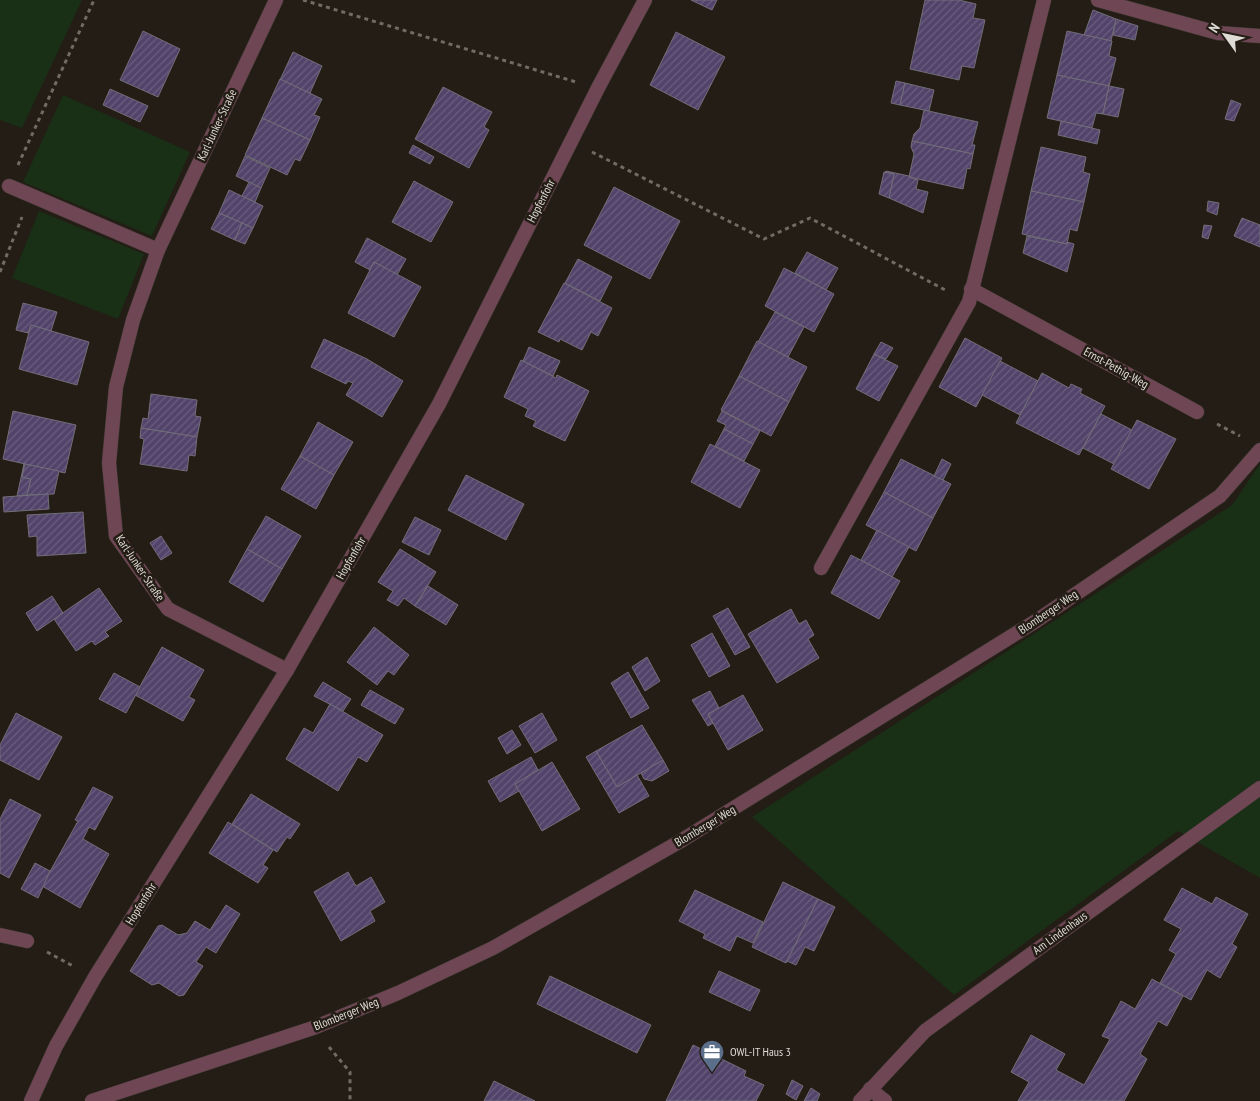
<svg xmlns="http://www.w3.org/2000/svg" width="1260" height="1101" viewBox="0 0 1260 1101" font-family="'PT Sans Narrow',sans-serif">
	<defs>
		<pattern id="building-hatch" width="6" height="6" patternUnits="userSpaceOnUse" patternTransform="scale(1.25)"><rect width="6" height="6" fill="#52436b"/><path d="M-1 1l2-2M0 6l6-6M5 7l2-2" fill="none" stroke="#6a5e7f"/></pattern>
	</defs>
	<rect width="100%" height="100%" fill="#231d15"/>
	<g fill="#192f16">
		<polygon points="0,0 82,0 22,128 0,120"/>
		<polygon points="63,95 190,152 152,236 23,182"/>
		<polygon points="39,211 144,254 118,319 12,278"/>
		<polygon points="1260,464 1260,878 1178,831 954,995 752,817 1232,505"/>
	</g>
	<g fill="url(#building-hatch)" stroke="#716e78">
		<polygon points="691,0 717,0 712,10"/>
		<polygon points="925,0 959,0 976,4 973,18 985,20 974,68 962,66 959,80 910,69"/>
		<polygon points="1093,10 1116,19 1111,41 1084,35"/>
		<polygon points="1116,19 1138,26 1135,40 1113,35"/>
		<polygon points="143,31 180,49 158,97 120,80"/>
		<polygon points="1067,31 1112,41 1109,56 1116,58 1109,86 1057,75"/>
		<polygon points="676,32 725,57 698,110 650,85"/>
		<polygon points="293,52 322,66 310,93 280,80"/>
		<polygon points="1057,75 1109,86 1103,114 1096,113 1092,128 1047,118"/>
		<polygon points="280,79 322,99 314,115 320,117 310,140 262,118"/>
		<polygon points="896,81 905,83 900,105 891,103"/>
		<polygon points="905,83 934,90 929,111 900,105"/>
		<polygon points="1109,86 1124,89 1118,117 1103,114"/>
		<polygon points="443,87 492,112 484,127 489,130 469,168 415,139"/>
		<polygon points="110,89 148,106 140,122 103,105"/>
		<polygon points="1231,100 1241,104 1234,121 1225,119"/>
		<polygon points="924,110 978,122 972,145 975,145 973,154 912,141 914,134 920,128"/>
		<polygon points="262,118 310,140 300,161 295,159 287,175 245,155"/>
		<polygon points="1061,121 1100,130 1097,144 1058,135"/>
		<polygon points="912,141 973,154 970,169 967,168 963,189 909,177 914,154 911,147"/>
		<polygon points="413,145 434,157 430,164 409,153"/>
		<polygon points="1041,147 1086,157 1083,172 1090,174 1084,202 1031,191"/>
		<polygon points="245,156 270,168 261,188 236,176"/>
		<polygon points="886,171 909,176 909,177 918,180 916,189 928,192 923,213 889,198 894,174 885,172"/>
		<polygon points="884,172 894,174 889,198 879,194"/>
		<polygon points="414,181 453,202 431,242 392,222"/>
		<polygon points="249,182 261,188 255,202 242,196"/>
		<polygon points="614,187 680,221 650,279 584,245"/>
		<polygon points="229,190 263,206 253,228 219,213"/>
		<polygon points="1031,191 1084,202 1077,231 1070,229 1067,244 1022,234"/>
		<polygon points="1208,201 1219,203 1217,215 1207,211"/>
		<polygon points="219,213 242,223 235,240 211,229"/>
		<polygon points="1242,218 1260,225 1260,247 1234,236"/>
		<polygon points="242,223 253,228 245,244 235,240"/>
		<polygon points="1204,225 1212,226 1208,239 1202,237"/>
		<polygon points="1027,236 1067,244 1067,242 1074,244 1067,272 1023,253"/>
		<polygon points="367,238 406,259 397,275 374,262 370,270 355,262"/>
		<polygon points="807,252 838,268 826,290 795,273"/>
		<polygon points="578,259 612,277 600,301 565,283"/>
		<polygon points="374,262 421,287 394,337 348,313"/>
		<polygon points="784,268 834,294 814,332 765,306"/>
		<polygon points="564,283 612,308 598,336 591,332 582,350 560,339 559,342 538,332"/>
		<polygon points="23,303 57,312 51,331 31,325 28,333 16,330"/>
		<polygon points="775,312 804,327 788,357 758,342"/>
		<polygon points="31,325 89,342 77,385 19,369"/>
		<polygon points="965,338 1002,358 976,407 939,387"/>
		<polygon points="324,339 367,359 403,381 382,417 346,395 353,383 348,381 346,384 311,367"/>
		<polygon points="757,341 807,367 789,402 739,376"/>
		<polygon points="881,342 893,348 886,359 874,354"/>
		<polygon points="529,347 560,361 553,376 523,361"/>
		<polygon points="874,354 898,366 879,401 856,389"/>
		<polygon points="521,360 556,378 557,375 589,391 565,441 533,426 536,421 525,416 528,409 504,397"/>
		<polygon points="1000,361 1038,381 1020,415 982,395"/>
		<polygon points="1042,373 1069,388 1071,384 1082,389 1080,393 1105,406 1079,455 1016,423"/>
		<polygon points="739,376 789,402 771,436 721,410"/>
		<polygon points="151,394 197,400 195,416 201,417 197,437 141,428 143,418 148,419"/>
		<polygon points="13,411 76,425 65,473 3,459"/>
		<polygon points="722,411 760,431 753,444 724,429 726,425 717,421"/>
		<polygon points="1101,414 1132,430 1114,464 1083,448"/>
		<polygon points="1137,420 1176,439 1149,489 1111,469"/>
		<polygon points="318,422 353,442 334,475 300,456"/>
		<polygon points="141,428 197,437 195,456 189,455 187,471 140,464 144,439 140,438"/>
		<polygon points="724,429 753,444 744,461 715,446"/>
		<polygon points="710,444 760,470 740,508 691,482"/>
		<polygon points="300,456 334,475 316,509 281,489"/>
		<polygon points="901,459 951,484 933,518 884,492"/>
		<polygon points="942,459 951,464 943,480 934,476"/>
		<polygon points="24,464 22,477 31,479 27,495 17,496"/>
		<polygon points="25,464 59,471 54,494 27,495 31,479 22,477"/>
		<polygon points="466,475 524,504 506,540 448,510"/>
		<polygon points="884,492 933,518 916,551 866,525"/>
		<polygon points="48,494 49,509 4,512 3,497"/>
		<polygon points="83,512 86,553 37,556 37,536 29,537 27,515"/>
		<polygon points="266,516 301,536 282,569 247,549"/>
		<polygon points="415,517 441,530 429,555 402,542"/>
		<polygon points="877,530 909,547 892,577 861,560"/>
		<polygon points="161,536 172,553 161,560 150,543"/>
		<polygon points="247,549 282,569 263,602 229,582"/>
		<polygon points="400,549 436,572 415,606 404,598 398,606 387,600 393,591 378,582"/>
		<polygon points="851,555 900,581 879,619 831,593"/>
		<polygon points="428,586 458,605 446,625 415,606"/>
		<polygon points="99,588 122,621 105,632 109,636 95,645 92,641 76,651 54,619"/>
		<polygon points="52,596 63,613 37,631 26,613"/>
		<polygon points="728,608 750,647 735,655 713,616"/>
		<polygon points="791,609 799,624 806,620 814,635 808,639 819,658 777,683 748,634"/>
		<polygon points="374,627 409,655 394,675 388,671 377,685 347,662"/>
		<polygon points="712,633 730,666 709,677 691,645"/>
		<polygon points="162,647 204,670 189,697 195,700 183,721 135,695"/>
		<polygon points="647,657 660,681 645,691 632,667"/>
		<polygon points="628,672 649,708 631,718 611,683"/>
		<polygon points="114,673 140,687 126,713 99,699"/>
		<polygon points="323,682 351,699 343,711 314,696"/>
		<polygon points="370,690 404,709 395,724 361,705"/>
		<polygon points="710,691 719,708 708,714 713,723 708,726 692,700"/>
		<polygon points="743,695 763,730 728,750 708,714"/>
		<polygon points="330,704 383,735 367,762 358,757 338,791 286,759 304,728 313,733"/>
		<polygon points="16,713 62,737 39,780 0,760 0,745"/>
		<polygon points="542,713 557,740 535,753 519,726"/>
		<polygon points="642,725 663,760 617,787 596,751"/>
		<polygon points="512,730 521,745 507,754 498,738"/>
		<polygon points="596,751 617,787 637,775 649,796 619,813 586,757"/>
		<polygon points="531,757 538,770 515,784 519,791 500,802 488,781"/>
		<polygon points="663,760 669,771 652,781 644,779 641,773"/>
		<polygon points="552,762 580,809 542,831 515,784"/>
		<polygon points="93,787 113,797 95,830 89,827 83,839 109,854 80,908 42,886 78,821 75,820"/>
		<polygon points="251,794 300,824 290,839 287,837 277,852 232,824"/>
		<polygon points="10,799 41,815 9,878 0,873 0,819"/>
		<polygon points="228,822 273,850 263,865 268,868 258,883 209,853"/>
		<polygon points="35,863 50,871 38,898 21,889"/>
		<polygon points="348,872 356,886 371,877 385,902 370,911 375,921 341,941 314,892"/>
		<polygon points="783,882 818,899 786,963 752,947"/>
		<polygon points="1182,888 1212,904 1216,897 1248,914 1232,944 1237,947 1220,978 1207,970 1191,1000 1160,983 1176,954 1169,950 1181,929 1164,920"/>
		<polygon points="695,890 763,922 753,943 737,936 730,951 703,938 705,934 679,921"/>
		<polygon points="818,899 835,907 814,951 805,947 796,965 787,961"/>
		<polygon points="226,905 240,914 216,953 206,947 196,962 203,966 184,995 179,996 159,983 152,985 130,971 158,926 162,925 178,935 187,933 195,921 210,930"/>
		<polygon points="719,971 760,990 750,1011 709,992"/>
		<polygon points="550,976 651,1025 637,1053 537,1004"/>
		<polygon points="1152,979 1183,996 1167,1026 1158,1021 1140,1054 1147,1059 1124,1101 1018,1101 1029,1082 1011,1072 1031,1035 1065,1054 1056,1070 1084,1085 1110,1039 1102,1036 1121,1001 1135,1009"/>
		<polygon points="693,1045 746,1071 744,1076 764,1085 756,1101 666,1101"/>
		<polygon points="792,1080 803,1086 796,1100 786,1094"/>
		<polygon points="494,1081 535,1101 484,1101"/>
		<polygon points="811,1088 820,1094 817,1101 804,1101"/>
	</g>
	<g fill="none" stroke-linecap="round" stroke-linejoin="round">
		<defs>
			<g id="minor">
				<polyline points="276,0 158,250 133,320 116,387 109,463 116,536 168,609 287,670"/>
				<polyline points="1098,0 1218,33 1260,36"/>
				<polyline points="9,186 158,250"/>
				<polyline points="971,289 1197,412"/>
				<polyline points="821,568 969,302 1044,0"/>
				<polyline points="0,935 27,941"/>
				<polyline points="870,1089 885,1101"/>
				<polyline points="31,1101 56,1046 95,977 287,670 439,404 598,88 645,0"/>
				<polyline points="92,1101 313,1028 398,993 493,948 679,842 1036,621 1220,496 1260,450"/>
				<polyline points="860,1101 925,1031 1260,788"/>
			</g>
		</defs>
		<use href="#minor" stroke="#3d3830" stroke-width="15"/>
		<g stroke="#706b64" stroke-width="3" stroke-dasharray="4 4" stroke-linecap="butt">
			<polyline points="303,0 576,82"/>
			<polyline points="592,152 764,239 810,218 947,291"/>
			<polyline points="18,165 94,0"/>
			<polyline points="0,272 22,217"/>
			<polyline points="1217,424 1240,436"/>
			<polyline points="47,952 73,966"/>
			<polyline points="329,1047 350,1072 350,1101"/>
		</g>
		<use href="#minor" stroke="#6e4654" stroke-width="14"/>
	</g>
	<defs>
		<symbol id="office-pin" viewBox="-11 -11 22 30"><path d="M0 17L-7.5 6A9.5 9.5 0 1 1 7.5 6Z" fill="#5c6f8a" stroke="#231d15"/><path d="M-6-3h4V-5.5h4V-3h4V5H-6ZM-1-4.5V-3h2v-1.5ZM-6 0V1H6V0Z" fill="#fff"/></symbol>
	</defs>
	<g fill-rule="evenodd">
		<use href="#office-pin" x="698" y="1038" width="28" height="38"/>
	</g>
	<g text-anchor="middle" stroke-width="5" stroke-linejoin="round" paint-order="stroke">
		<g font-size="12" fill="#dfdbd5" stroke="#231d15">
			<text transform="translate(217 125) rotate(-65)" y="4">Karl-Junker-Straße</text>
			<text transform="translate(541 201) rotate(-63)" y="4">Hopfenfohr</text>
			<text transform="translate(1116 368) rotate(29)" y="4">Ernst-Pethig-Weg</text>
			<text transform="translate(351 558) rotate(-60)" y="4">Hopfenfohr</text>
			<text transform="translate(140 568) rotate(56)" y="4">Karl-Junker-Straße</text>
			<text transform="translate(1048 612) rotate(-34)" y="4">Blomberger Weg</text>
			<text transform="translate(705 826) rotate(-31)" y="4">Blomberger Weg</text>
			<text transform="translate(141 904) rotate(-58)" y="4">Hopfenfohr</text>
			<text transform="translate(1060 933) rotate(-36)" y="4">Am Lindenhaus</text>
			<text transform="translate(346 1014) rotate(-22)" y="4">Blomberger Weg</text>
		</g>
		<g font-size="12" fill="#dfdbd5" stroke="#231d15" text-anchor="start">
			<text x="730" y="1056">OWL-IT Haus 3</text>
		</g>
	</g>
	<g transform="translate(1225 35) rotate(303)" stroke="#231d15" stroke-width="4" paint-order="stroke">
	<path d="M0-4L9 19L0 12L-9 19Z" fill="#dfdbd5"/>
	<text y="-8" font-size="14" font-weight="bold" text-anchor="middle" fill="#dfdbd5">N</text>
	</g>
</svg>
